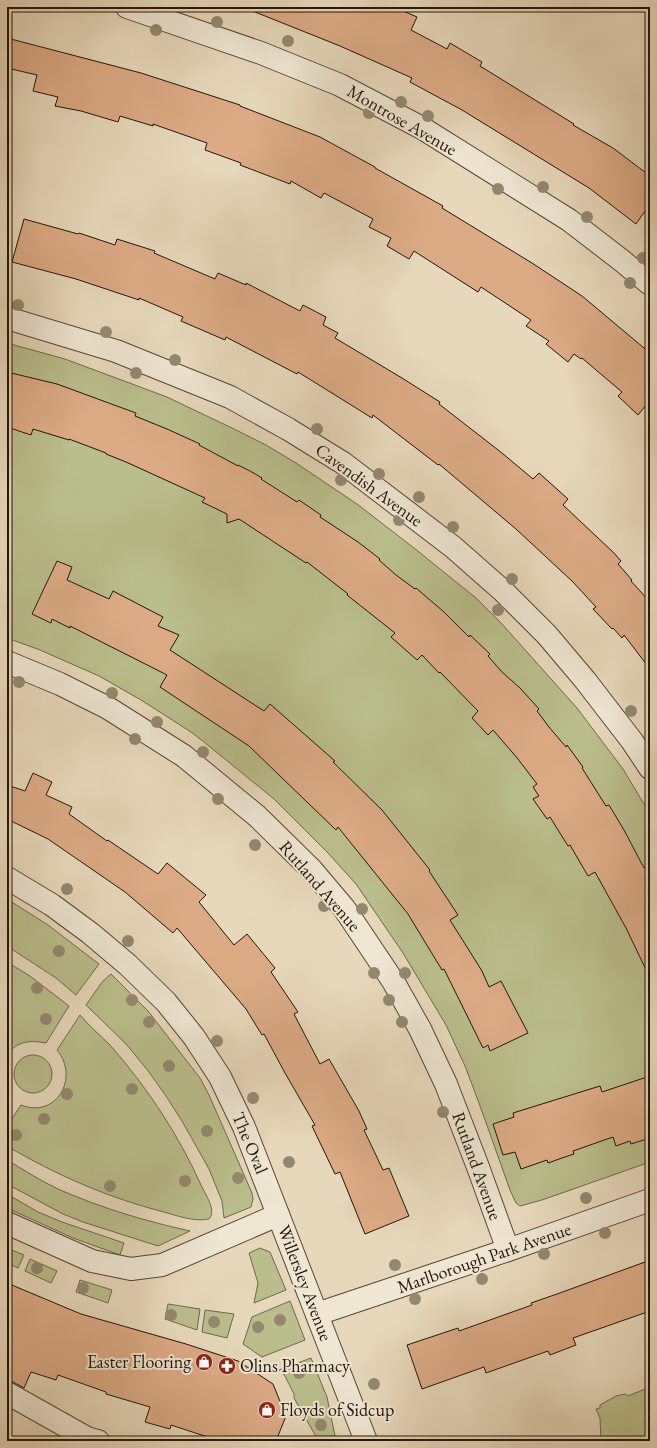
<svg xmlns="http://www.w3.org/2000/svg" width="657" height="1448" viewBox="0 0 657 1448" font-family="'EB Garamond',serif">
	<rect width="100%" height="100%" fill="#e7d8bb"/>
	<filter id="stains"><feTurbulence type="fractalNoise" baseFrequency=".005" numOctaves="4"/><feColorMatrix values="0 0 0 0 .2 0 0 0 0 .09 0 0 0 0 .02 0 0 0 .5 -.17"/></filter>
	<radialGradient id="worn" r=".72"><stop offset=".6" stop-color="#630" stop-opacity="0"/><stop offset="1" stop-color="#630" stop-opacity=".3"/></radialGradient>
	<g fill="#babd8c" stroke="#6f694a">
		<polygon points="7,343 65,359 167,397 232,428 266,445 296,463 357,504 414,548 476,598 502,624 577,708 623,769 650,814 650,1162 542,1200 520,1206 516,1203 510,1190 479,1103 465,1066 446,1025 403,953 356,884 328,853 274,799 204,742 191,732 141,700 99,676 40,650 7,638"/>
		<polygon points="7,899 48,925 99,964 76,995 56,978 7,946"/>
		<path d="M7 962 30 976 69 1006 46 1043C30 1040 18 1041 7 1054Z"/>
		<polygon points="111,974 148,1011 200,1078 209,1095 252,1193 253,1199 251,1207 224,1218 222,1201 209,1169 182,1121 166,1096 149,1072 126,1044 86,1005 102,982"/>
		<path d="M80 1015C89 1026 100 1035 110 1045 147 1087 178 1134 201 1185 205 1194 217 1210 209 1219 194 1222 178 1216 164 1212 109 1198 56 1175 7 1146V1126L21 1105C56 1119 80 1078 57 1050Z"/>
		<circle cx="33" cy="1074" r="19"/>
		<path d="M7 1160C24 1170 41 1181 58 1189 101 1208 145 1221 190 1231L158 1246 83 1222 63 1214 7 1184Z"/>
		<polygon points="7,1194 38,1212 62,1222 124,1243 120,1255 73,1238 7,1208"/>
		<polygon points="7,1248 24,1255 18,1268 7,1263"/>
		<polygon points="260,1248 270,1252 286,1290 254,1303 258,1283 249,1253"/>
		<polygon points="30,1259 57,1271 51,1283 25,1271"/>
		<polygon points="80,1280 112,1290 108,1303 76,1292"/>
		<polygon points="290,1301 305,1340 262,1357 243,1344 252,1317"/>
		<polygon points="168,1304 200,1309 197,1330 165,1319"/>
		<polygon points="205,1310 234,1314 227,1338 202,1332"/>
		<polygon points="311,1358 327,1397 336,1441 327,1441 325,1437 318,1440 294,1398 294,1394 285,1376 279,1370"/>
		<polygon points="650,1387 650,1441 601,1441 600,1418 596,1409 600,1408 600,1405 616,1396 625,1394 628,1396"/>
	</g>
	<g fill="#dcab86" stroke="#241509">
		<polygon points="245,7 394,7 417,17 411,30 447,49 450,43 482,62 480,66 574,124 573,125 613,148 650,176 650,204 636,224 589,188 462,110 410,82 412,78 340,46 245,8"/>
		<polygon points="7,38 141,73 240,105 240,106 320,137 375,167 375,168 443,206 442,208 532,263 582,296 650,353 650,400 638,415 618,396 622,392 582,358 581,359 574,354 568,362 546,344 549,341 526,326 531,320 481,287 478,292 414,251 409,259 387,246 391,238 369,227 373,219 324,193 321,198 291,181 290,184 240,165 241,163 205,150 207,143 153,124 153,126 120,116 118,122 81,111 55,106 58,97 33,91 37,75 7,68"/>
		<polygon points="24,219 78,234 79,233 115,245 117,239 155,251 154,253 215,279 218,273 246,285 246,283 300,311 303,305 326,317 323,325 338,333 335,338 402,378 440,402 439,404 502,453 533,479 539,473 568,499 563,505 614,553 621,561 618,564 632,580 631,581 650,602 650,669 624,635 622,638 613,628 612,629 593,609 596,607 573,582 516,529 439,464 438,465 373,415 372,418 298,372 297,374 226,337 225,340 181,321 183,317 139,298 139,300 76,279 12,262"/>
		<polygon points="7,372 57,384 136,413 135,416 167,429 200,444 199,445 238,466 238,465 250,471 262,478 261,479 297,502 299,500 321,515 320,517 358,542 380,559 379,560 396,575 415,589 416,588 444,612 469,637 470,635 490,654 488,656 502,672 520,688 539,709 537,711 549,727 566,747 567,745 583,767 582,768 606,806 609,805 624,830 644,868 650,865 650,978 626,928 595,872 588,876 570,845 568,846 550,817 547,819 533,799 539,796 533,787 537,784 518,759 493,730 488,735 472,718 478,711 440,672 439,673 422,655 417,660 391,637 395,633 347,595 348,594 307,562 306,563 239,519 227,523 227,514 202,502 205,498 126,462 106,454 106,453 69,439 69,440 33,429 31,435 7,427"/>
		<polygon points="57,561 72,567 67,580 109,599 113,591 163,617 158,626 179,635 170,650 264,711 270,704 335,761 333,762 382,810 430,870 429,871 458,915 450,920 482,971 489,987 501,981 528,1033 490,1051 488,1045 483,1048 444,969 442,970 408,914 338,827 336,830 249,746 160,687 167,675 70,626 70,628 52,619 51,623 32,614"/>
		<polygon points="33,773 52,782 46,795 72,807 69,814 107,841 108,840 158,874 167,863 206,895 199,902 234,945 247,934 275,968 271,972 298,1012 294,1014 320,1064 329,1059 359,1111 367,1129 364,1130 383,1170 389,1168 409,1216 365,1234 340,1172 335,1174 312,1126 315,1125 285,1073 264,1034 262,1035 246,1009 177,928 173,933 125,892 48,839 7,819 7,785 25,791"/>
		<polygon points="650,1076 650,1138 631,1144 630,1141 616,1146 613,1137 573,1151 574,1154 562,1158 548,1163 547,1160 521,1169 515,1152 503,1155 493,1124 514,1117 513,1113 600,1086 602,1092"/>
		<polygon points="645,1262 650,1277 650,1311 573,1338 576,1345 550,1355 548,1351 486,1373 484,1367 422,1389 407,1345 458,1328 459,1331 532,1305 531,1303 557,1294"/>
		<polygon points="7,1283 81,1314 186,1344 238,1361 273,1384 286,1416 276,1441 220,1441 171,1425 170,1429 145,1422 150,1407 106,1394 106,1392 58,1375 56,1380 31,1372 24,1388 13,1382 7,1381"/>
	</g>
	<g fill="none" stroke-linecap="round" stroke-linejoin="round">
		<defs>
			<g id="minor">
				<polyline points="127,7 261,53 340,85 422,128 569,220 621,260 650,284"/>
				<polyline points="7,318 116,351 230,397 288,429 343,463 453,547 503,591 547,635 585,680 632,741 650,768"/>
				<polyline points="7,662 60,684 108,708 184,756 257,816 311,869 344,908 393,981 420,1029 446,1084 478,1167 508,1250"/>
				<polyline points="7,878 52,905 90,933 128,965 166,1002 194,1037 220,1077 244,1127 366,1441"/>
				<polyline points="7,1223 92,1261 131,1269 162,1265 278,1215"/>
				<polyline points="317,1314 508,1250 650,1200"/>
				<polyline points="7,1393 87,1438 98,1441"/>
			</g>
		</defs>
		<use href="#minor" stroke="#554636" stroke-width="24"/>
		<use href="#minor" stroke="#efe6d3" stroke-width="22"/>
	</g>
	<g fill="#94886f">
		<circle cx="217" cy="22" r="6"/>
		<circle cx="156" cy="30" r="6"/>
		<circle cx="288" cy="41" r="6"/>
		<circle cx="401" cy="102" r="6"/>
		<circle cx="369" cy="113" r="6"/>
		<circle cx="428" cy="116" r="6"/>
		<circle cx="543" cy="187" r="6"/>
		<circle cx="498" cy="189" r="6"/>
		<circle cx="587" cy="217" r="6"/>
		<circle cx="643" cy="258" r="6"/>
		<circle cx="630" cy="283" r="6"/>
		<circle cx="18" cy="305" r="6"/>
		<circle cx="106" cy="332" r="6"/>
		<circle cx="175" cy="360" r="6"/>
		<circle cx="136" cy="373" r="6"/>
		<circle cx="317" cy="429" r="6"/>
		<circle cx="379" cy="474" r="6"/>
		<circle cx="341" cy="480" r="6"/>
		<circle cx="419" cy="497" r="6"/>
		<circle cx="399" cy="520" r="6"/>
		<circle cx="453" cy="527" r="6"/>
		<circle cx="512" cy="579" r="6"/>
		<circle cx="498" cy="610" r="6"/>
		<circle cx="19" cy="682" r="6"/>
		<circle cx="112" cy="693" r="6"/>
		<circle cx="631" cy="711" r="6"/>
		<circle cx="157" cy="722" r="6"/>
		<circle cx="135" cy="739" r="6"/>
		<circle cx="203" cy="752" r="6"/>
		<circle cx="218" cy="799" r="6"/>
		<circle cx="255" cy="845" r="6"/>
		<circle cx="67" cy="889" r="6"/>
		<circle cx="324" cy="906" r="6"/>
		<circle cx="362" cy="909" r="6"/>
		<circle cx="128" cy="941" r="6"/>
		<circle cx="59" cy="951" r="6"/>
		<circle cx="374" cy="973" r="6"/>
		<circle cx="405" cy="973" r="6"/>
		<circle cx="37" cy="988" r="6"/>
		<circle cx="132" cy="1000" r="6"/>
		<circle cx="389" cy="1000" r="6"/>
		<circle cx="46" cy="1019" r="6"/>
		<circle cx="149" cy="1022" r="6"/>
		<circle cx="402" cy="1022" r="6"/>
		<circle cx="217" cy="1041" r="6"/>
		<circle cx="169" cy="1066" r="6"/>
		<circle cx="132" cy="1089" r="6"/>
		<circle cx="67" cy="1094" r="6"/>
		<circle cx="253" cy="1098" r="6"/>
		<circle cx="443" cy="1112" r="6"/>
		<circle cx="44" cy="1119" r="6"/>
		<circle cx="207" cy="1131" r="6"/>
		<circle cx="16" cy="1135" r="6"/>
		<circle cx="289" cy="1162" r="6"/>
		<circle cx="238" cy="1178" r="6"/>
		<circle cx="185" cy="1181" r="6"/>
		<circle cx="110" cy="1186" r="6"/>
		<circle cx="586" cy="1198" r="6"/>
		<circle cx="605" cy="1233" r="6"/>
		<circle cx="544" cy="1254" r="6"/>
		<circle cx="395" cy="1265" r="6"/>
		<circle cx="37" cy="1268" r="6"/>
		<circle cx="482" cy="1279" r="6"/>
		<circle cx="83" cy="1288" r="6"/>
		<circle cx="415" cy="1299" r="6"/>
		<circle cx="171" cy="1315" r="6"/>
		<circle cx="280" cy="1320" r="6"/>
		<circle cx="214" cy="1322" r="6"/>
		<circle cx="258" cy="1327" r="6"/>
		<circle cx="299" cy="1373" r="6"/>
		<circle cx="374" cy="1384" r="6"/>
		<circle cx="321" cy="1425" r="6"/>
	</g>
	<defs>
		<symbol id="shop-disc" viewBox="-11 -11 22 22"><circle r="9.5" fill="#8f2418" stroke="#efe6d3"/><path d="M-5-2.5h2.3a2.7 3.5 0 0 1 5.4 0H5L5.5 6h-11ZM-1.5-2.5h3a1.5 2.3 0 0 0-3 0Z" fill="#fff"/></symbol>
		<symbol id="pharmacy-disc" viewBox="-11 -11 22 22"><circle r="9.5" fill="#8f2418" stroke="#efe6d3"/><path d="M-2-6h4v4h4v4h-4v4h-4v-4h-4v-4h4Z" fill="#fff"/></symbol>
	</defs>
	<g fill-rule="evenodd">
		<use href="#shop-disc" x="194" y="1352" width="20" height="20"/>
		<use href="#pharmacy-disc" x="217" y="1356" width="20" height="20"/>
		<use href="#shop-disc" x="257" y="1400" width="20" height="20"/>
	</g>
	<g text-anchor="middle" stroke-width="4" stroke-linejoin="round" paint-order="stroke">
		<g font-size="18" fill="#241509" stroke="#efe6d3">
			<text transform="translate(402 120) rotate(30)" y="6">Montrose Avenue</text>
			<text transform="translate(369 485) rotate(36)" y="6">Cavendish Avenue</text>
			<text transform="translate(320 886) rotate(49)" y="6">Rutland Avenue</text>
			<text transform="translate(250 1143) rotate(67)" y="6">The Oval</text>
			<text transform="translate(477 1166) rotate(70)" y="6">Rutland Avenue</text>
			<text transform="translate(484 1258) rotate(-19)" y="6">Marlborough Park Avenue</text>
			<text transform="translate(305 1283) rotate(69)" y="6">Willersley Avenue</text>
		</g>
		<g font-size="18" fill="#241509" stroke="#efe6d3" text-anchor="start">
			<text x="191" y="1368" text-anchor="end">Easter Flooring</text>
			<text x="240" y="1372">Olins Pharmacy</text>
			<text x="280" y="1416">Floyds of Sidcup</text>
		</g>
	</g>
	<rect width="657" height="1448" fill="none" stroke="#e7d8bb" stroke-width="24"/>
	<rect x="8" y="8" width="641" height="1432" fill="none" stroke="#241509" stroke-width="2"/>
	<rect x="12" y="12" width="633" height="1424" fill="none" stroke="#241509"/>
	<rect width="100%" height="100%" filter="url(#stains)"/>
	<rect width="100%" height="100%" fill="url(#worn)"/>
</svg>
